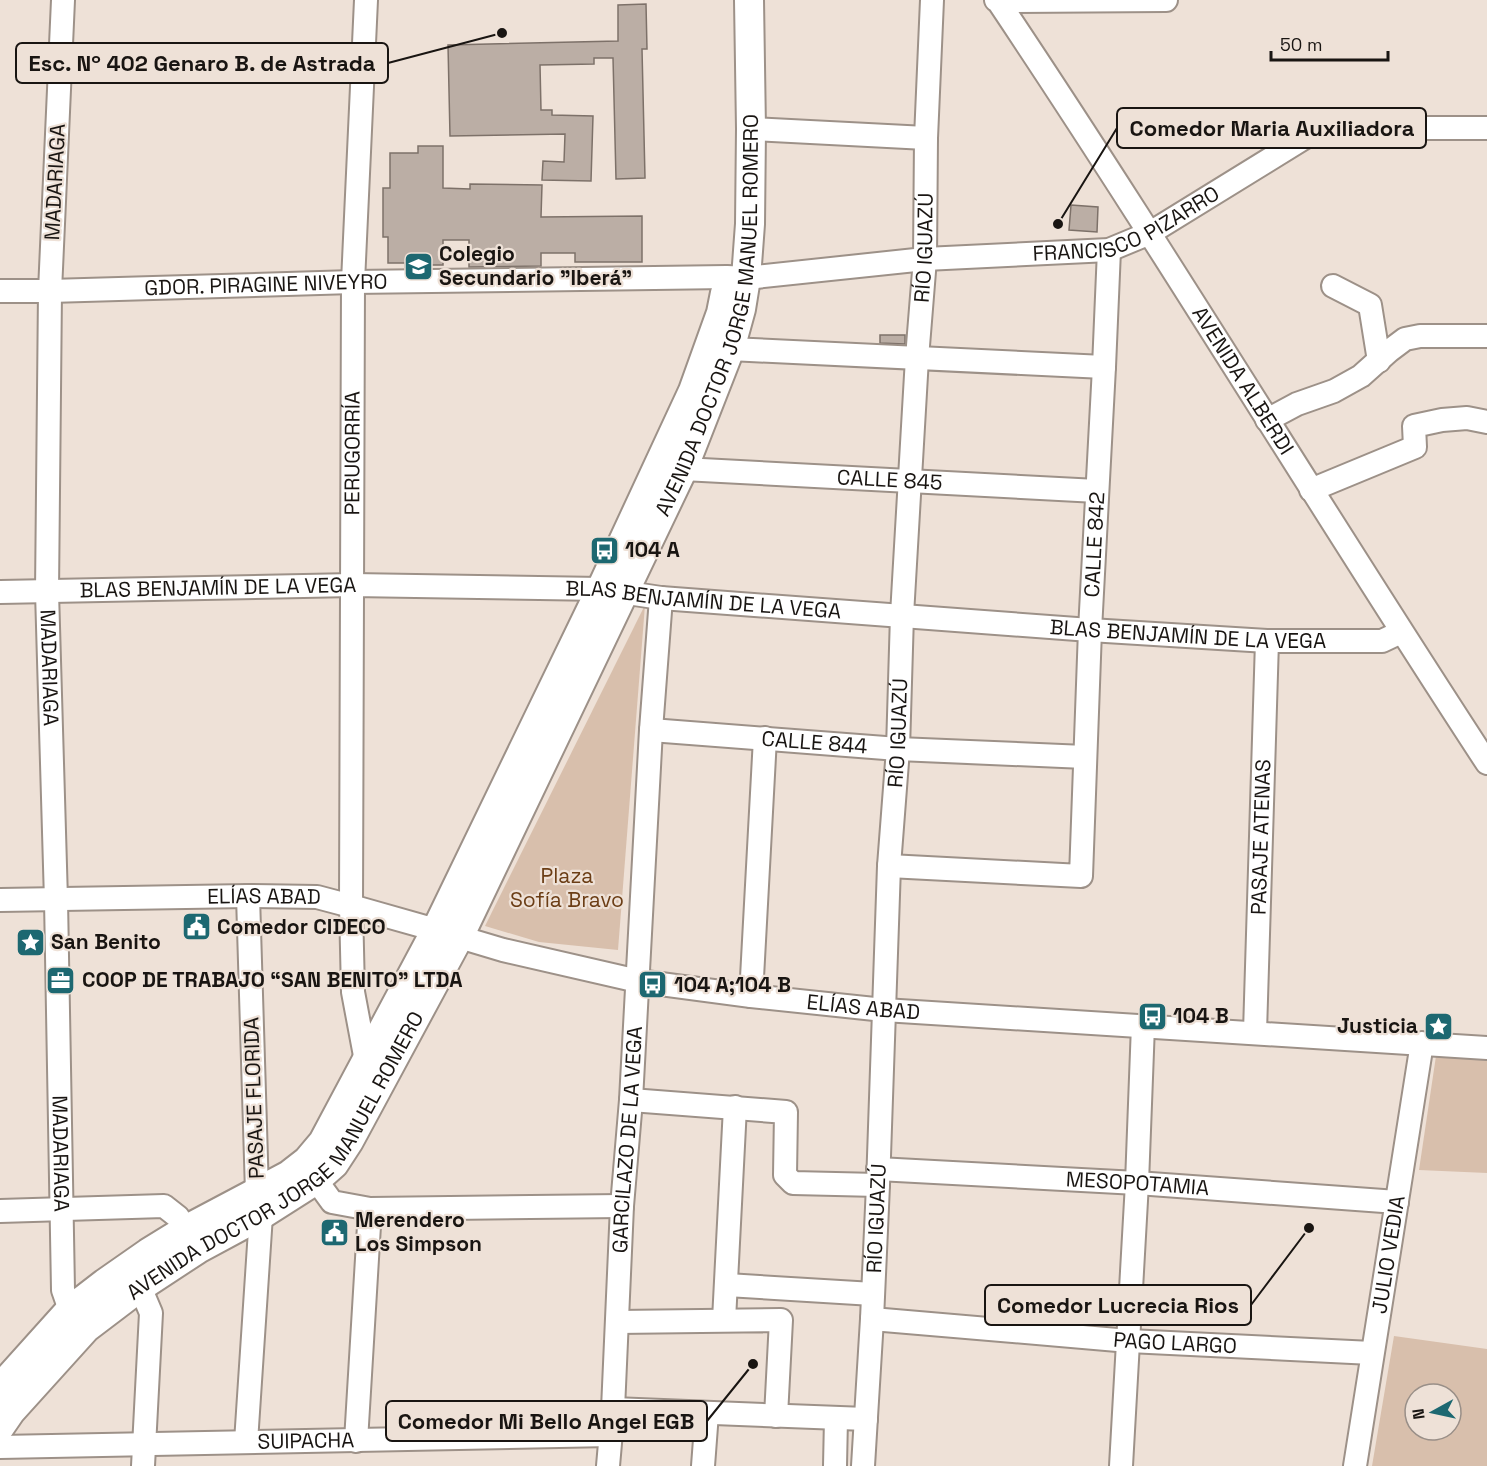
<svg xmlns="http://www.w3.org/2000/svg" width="1487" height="1466" viewBox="0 0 1487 1466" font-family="'Space Grotesk',sans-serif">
	<rect width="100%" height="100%" fill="#eee1d7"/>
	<g fill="#d8bfac" fill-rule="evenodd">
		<polygon points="645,605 618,950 539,942 485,926"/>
		<polygon points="1436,1056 1487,1058 1487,1173 1419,1170"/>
		<path d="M1394 1336 1487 1349V1466H1372ZM1415 1394H1451V1430H1415Z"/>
	</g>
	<g fill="#bbaea5" stroke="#7d7169" stroke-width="1.5">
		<polygon points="646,4 647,49 642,49 645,178 616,179 613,58 594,58 594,64 540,65 541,110 552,110 552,115 593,116 591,181 542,180 543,161 564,162 565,134 450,136 448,45 618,41 618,5"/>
		<polygon points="418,146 443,146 443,188 470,189 470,184 542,185 541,217 642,216 642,262 575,262 575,253 541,253 541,266 469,267 469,240 443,240 443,265 426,265 426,268 405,268 405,263 388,263 388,237 383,237 383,188 390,188 390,153 418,153"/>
		<polygon points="1071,205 1098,207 1097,232 1069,230"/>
		<polygon points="880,335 905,335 905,344 880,343"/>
	</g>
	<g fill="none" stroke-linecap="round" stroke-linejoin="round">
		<defs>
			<g id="minor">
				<path id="s1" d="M63 0 50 291 47 592 56 900 63 1290 70 1310 81 1322"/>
				<path id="s2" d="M996 0 998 1C1166 252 1322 511 1487 763"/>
				<polyline points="998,1 1166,0"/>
				<polyline points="751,129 926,138"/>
				<polyline points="1333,286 1370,305 1379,361"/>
				<path id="s3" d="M0 291H50L353 282 727 277 746 278 925 259 1109 250 1150 233 1309 135 1335 128H1487"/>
				<polyline points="730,349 1104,367"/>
				<polyline points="1267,420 1297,404 1334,391 1361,376 1389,351 1405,339 1420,336 1487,336"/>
				<path id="s4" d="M683 469 1097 491"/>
				<polyline points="1311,490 1415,447 1414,426 1442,420 1467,418 1487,422"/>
				<path id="s5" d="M0 592 353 585 601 589 661 598 1090 630 1267 641H1382L1401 632"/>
				<path id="s6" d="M651 730 898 749 1085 757"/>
				<path id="s7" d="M889 866 1081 876 1090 630 1104 367 1109 250"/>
				<path id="s8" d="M0 900 248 896 317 897 351 906 436 930 503 950 638 981 751 996 884 1010 1487 1048"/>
				<polyline points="751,996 765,738"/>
				<path id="s9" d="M1255 1032 1267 641"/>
				<path id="s10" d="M366 1061 353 992 351 906 353 282 366 0"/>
				<polyline points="631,1100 786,1112 785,1175 793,1183 878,1185"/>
				<polyline points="308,1165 316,1180 332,1202 370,1209 622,1206"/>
				<path id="s11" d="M878 1169 1137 1183 1397 1202"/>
				<polyline points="0,1211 164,1206 178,1217 194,1242"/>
				<polyline points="727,1285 873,1294"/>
				<polyline points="140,1287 151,1313 143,1466"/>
				<path id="s12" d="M872 1319 1129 1341 1372 1353"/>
				<polyline points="724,1320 735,1107"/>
				<polyline points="617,1322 781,1320 776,1416"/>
				<polyline points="613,1409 866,1419"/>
				<polyline points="356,1441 370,1209"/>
				<polyline points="246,1442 261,1215 257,1192 248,896"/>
				<path id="s13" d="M0 1447C204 1442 407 1440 611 1435"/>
				<path id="s14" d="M608 1466 613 1409 622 1206 631 1100 651 730 661 598"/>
				<polyline points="703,1466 707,1413"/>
				<polyline points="835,1466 836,1418"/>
				<path id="s15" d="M863 1466 872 1319 878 1185 889 866 898 749 902 615 917 358 925 259 926 138 932 0"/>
				<polyline points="1121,1466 1137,1183 1143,1025"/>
				<path id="s16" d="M1355 1466 1422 1043"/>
			</g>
			<g id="major">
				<polyline points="0,1388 70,1310 105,1283 148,1253 187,1229 289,1175 307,1161 323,1142 436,930 601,589 693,391 721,313 725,293"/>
				<path id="s17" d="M0 1427 11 1411 86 1328 140 1287 198 1249 261 1215 316 1180 334 1164 349 1141 459 937 683 469 730 349 741 309 746 278 750 224 751 129 749 0"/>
			</g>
		</defs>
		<use href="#minor" stroke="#9d9188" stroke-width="26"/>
		<use href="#major" stroke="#9d9188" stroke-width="32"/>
		<use href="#minor" stroke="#fff" stroke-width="22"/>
		<use href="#major" stroke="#fff" stroke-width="28"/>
	</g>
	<defs>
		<symbol id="school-square" viewBox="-11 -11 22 22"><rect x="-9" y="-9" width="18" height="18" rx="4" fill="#1d6871" stroke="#eee1d7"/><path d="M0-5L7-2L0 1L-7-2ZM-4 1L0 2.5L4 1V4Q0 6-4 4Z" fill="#fff"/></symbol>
		<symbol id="bus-square" viewBox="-11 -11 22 22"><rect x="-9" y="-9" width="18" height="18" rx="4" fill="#1d6871" stroke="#eee1d7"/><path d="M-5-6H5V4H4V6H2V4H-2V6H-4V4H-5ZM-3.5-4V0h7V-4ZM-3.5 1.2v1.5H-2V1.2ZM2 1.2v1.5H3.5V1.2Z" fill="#fff"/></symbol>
		<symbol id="civic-square" viewBox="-11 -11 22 22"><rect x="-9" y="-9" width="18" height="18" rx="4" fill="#1d6871" stroke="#eee1d7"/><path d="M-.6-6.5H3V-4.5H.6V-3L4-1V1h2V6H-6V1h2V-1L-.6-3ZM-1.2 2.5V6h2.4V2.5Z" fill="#fff"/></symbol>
		<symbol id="sight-square" viewBox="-11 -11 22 22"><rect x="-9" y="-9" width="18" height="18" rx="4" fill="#1d6871" stroke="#eee1d7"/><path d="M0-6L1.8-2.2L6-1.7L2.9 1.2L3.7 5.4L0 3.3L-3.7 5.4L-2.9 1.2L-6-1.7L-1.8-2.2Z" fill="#fff"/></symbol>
		<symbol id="office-square" viewBox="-11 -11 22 22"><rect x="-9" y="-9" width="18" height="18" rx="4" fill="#1d6871" stroke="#eee1d7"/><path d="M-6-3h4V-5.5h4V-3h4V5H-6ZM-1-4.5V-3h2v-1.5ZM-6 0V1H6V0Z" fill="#fff"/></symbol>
	</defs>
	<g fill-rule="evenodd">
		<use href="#school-square" x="402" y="250" width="33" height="33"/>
		<use href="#bus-square" x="588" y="534" width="33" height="33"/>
		<use href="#civic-square" x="180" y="910" width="33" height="33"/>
		<use href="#sight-square" x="14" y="926" width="33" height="33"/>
		<use href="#office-square" x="44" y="964" width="33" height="33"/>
		<use href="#bus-square" x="636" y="968" width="33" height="33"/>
		<use href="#bus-square" x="1136" y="1000" width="33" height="33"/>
		<use href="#sight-square" x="1422" y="1010" width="33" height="33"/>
		<use href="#civic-square" x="318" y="1216" width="33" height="33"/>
	</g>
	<g text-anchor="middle" stroke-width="4.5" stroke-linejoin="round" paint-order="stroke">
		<g font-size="21" fill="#191512" stroke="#eee1d7">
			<text transform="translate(55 182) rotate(-87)" y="7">MADARIAGA</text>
			<text dy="7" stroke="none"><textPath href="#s3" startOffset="1134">FRANCISCO PIZARRO</textPath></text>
			<text dy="7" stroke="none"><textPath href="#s15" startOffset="1220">RÍO IGUAZÚ</textPath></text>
			<text dy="7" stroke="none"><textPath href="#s3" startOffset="266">GDOR. PIRAGINE NIVEYRO</textPath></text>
			<text dy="7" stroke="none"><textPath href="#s17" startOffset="1365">AVENIDA DOCTOR JORGE MANUEL ROMERO</textPath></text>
			<text dy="7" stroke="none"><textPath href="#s2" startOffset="454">AVENIDA ALBERDI</textPath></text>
			<text dy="7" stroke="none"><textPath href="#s10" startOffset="609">PERUGORRÍA</textPath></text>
			<text dy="7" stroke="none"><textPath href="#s4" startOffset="207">CALLE 845</textPath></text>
			<text dy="7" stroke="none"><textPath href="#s7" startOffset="524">CALLE 842</textPath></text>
			<text dy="7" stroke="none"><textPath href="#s5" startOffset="218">BLAS BENJAMÍN DE LA VEGA</textPath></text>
			<text dy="7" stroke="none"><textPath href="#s5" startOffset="704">BLAS BENJAMÍN DE LA VEGA</textPath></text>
			<text dy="7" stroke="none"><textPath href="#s5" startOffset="1190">BLAS BENJAMÍN DE LA VEGA</textPath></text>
			<text dy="7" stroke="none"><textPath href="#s1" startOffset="668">MADARIAGA</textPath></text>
			<text dy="7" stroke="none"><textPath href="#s15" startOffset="734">RÍO IGUAZÚ</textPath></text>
			<text dy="7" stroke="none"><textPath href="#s6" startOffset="164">CALLE 844</textPath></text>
			<text dy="7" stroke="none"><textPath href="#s9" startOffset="195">PASAJE ATENAS</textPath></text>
			<text dy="7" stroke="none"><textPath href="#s8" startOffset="264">ELÍAS ABAD</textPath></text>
			<text dy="7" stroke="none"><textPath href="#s8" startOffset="876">ELÍAS ABAD</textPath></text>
			<text transform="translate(254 1098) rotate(-92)" y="7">PASAJE FLORIDA</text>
			<text dy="7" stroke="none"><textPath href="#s14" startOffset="327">GARCILAZO DE LA VEGA</textPath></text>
			<text dy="7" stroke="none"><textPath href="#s17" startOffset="394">AVENIDA DOCTOR JORGE MANUEL ROMERO</textPath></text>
			<text dy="7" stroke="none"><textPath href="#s1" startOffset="1154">MADARIAGA</textPath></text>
			<text dy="7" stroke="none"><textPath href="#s11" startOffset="260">MESOPOTAMIA</textPath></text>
			<text dy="7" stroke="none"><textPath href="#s15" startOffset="248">RÍO IGUAZÚ</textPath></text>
			<text dy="7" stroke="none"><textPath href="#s16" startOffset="214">JULIO VEDIA</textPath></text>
			<text dy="7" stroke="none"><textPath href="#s12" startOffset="304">PAGO LARGO</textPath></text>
			<text dy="7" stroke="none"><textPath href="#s13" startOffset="306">SUIPACHA</textPath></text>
		</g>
		<g font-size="21" font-weight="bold" fill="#191512" stroke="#eee1d7" text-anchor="start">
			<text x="439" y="261">Colegio<tspan x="439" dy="24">Secundario "Iberá"</tspan></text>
			<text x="625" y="557">104 A</text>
			<text x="217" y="934">Comedor CIDECO</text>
			<text x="51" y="949">San Benito</text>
			<text x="82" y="987">COOP DE TRABAJO “SAN BENITO” LTDA</text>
			<text x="674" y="992">104 A;104 B</text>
			<text x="1173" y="1023">104 B</text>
			<text x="1418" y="1033" text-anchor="end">Justicia</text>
			<text x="355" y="1227">Merendero<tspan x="355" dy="24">Los Simpson</tspan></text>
		</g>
		<g font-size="21" fill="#6b3d15" stroke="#eee1d7">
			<text x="567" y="883">Plaza<tspan x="567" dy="24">Sofía Bravo</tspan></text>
		</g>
	</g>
	<path fill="none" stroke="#191512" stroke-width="2" d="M502 33L388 63M1058 224L1117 128M1309 1228L1251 1305M753 1364L707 1421"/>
	<g fill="#191512" stroke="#eee1d7" stroke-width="2">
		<circle cx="502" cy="33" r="6"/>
		<circle cx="1058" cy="224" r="6"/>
		<circle cx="1309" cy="1228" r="6"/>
		<circle cx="753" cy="1364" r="6"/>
	</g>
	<g fill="#eee1d7" stroke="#191512" stroke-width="2">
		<rect x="16" y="43" width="372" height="40" rx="6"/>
		<rect x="1117" y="108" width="309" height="40" rx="6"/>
		<rect x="985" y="1285" width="266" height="40" rx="6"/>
		<rect x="386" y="1401" width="321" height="40" rx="6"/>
	</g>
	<g font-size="22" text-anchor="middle" font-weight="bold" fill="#191512">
		<text x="202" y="71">Esc. Nº 402 Genaro B. de Astrada</text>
		<text x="1272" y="136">Comedor Maria Auxiliadora</text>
		<text x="1118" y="1313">Comedor Lucrecia Rios</text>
		<text x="546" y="1429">Comedor Mi Bello Angel EGB</text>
	</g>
	<g transform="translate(1433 1412) rotate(262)"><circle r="28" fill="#eee1d7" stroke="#998f88" stroke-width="1.5"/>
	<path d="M0-4.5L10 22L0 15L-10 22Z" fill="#1d6871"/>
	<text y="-9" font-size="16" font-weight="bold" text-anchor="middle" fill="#191512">N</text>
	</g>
	<path d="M1271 51v9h117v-9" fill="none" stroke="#191512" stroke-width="3"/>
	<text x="1280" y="51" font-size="18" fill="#191512" stroke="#eee1d7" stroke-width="4.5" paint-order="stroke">50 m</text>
</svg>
